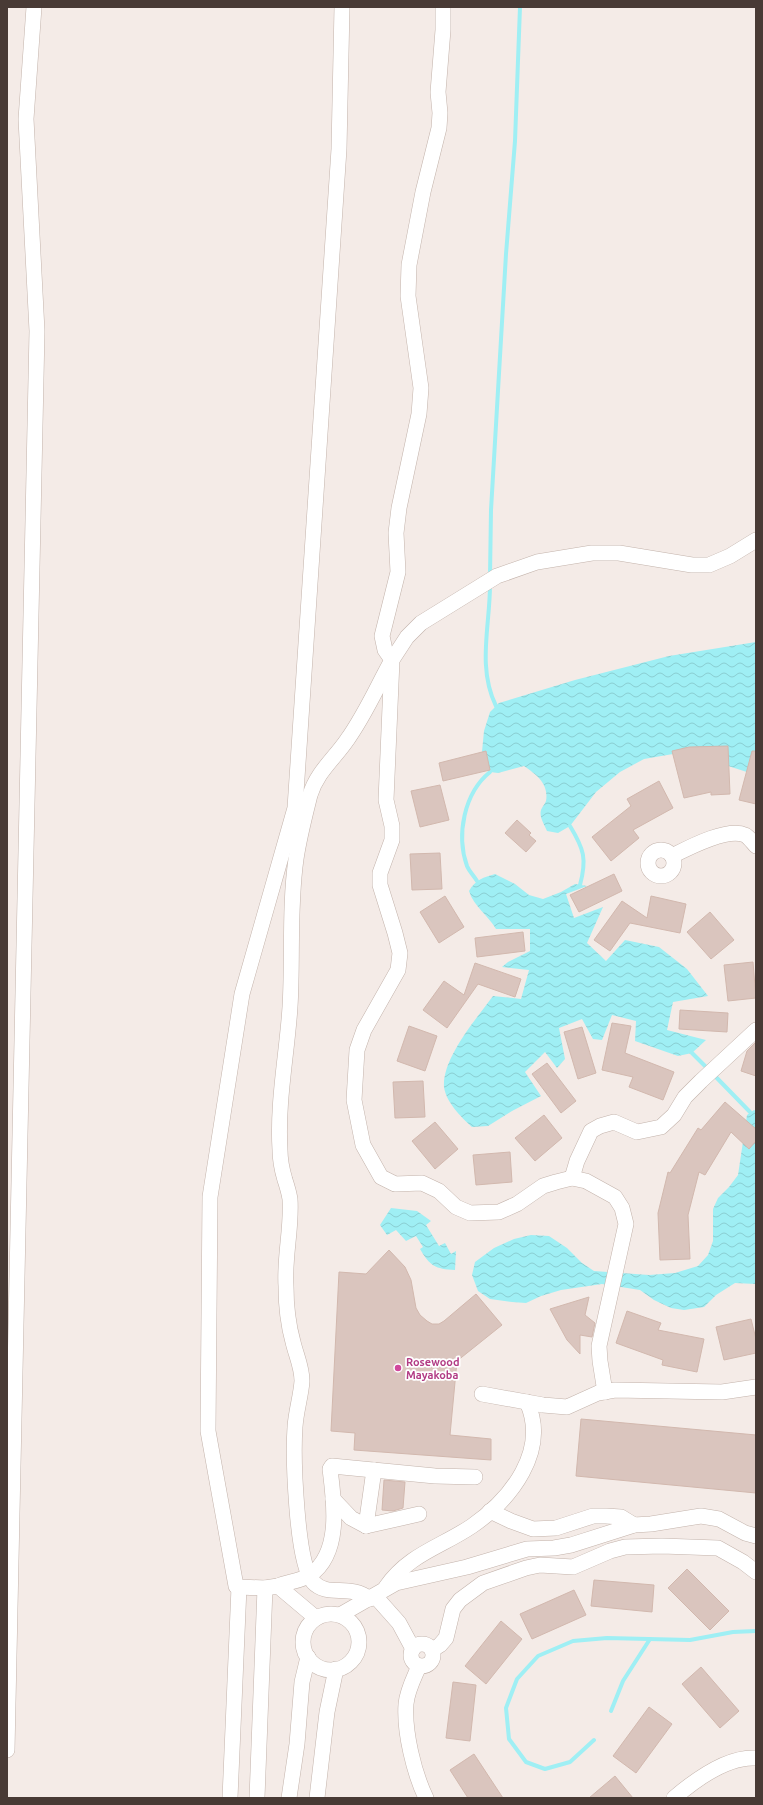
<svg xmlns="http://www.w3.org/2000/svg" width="763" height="1805" viewBox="0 0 763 1805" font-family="Ubuntu,sans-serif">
	<defs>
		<pattern id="water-waves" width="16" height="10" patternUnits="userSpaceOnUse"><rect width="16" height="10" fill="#9feff4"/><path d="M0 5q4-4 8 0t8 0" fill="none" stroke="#8aced2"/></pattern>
	</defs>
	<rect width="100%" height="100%" fill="#f4ebe7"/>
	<g fill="url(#water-waves)">
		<path d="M756 642V775L716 762 673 754 644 759 620 772 596 792 570 826 558 833 547 831C544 824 539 817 541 810 542 807 545 804 546 801 549 784 537 775 524 766L498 773 490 772 481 762 484 731 490 712 499 703 575 680 669 656Z"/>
		<path d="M495 874 515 884 529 895 543 899 561 892 575 884 587 886 566 894 574 918 603 907 587 943 606 961 625 940 659 947 687 969 708 996 673 1002 667 1030 706 1040 692 1053 678 1056 635 1041 636 1021 612 1015 602 1040 593 1039 582 1019 559 1028 565 1059 557 1068 545 1052 525 1072 541 1096 512 1111 488 1126 472 1127C461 1117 446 1102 444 1087 442 1058 477 1018 493 996L521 999 529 970 502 967 508 962 530 951V929H496C488 915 474 907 469 891 475 880 484 877 495 874Z"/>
		<polygon points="754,1110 756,1111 756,1284 735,1283 716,1295 704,1307 684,1310 671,1308 654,1300 640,1290 602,1284 561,1290 541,1296 526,1303 512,1302 490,1299 478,1291 472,1275 475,1262 494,1248 514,1239 531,1235 549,1236 567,1248 582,1263 594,1271 649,1275 675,1273 698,1266 708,1255 713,1241 713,1209 718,1198 729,1187 738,1175 747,1115"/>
		<path d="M391 1208 417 1211 431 1221 426 1225 439 1246 445 1243 451 1254 456 1251 455 1270C435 1269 430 1266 420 1249L423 1247 416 1236 406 1241 396 1230 387 1235 380 1225Z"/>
	</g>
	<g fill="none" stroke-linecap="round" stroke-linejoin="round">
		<g stroke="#9feff4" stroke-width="4">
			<polyline points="490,576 491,510 506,254 515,141 520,7"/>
			<path d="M490 585C490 626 477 667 496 706"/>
			<path d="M570 826C584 849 587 859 580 885"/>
			<path d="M477 881C474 876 469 871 467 866 456 835 464 793 490 772"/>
			<polyline points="692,1053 708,1069"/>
			<polyline points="713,1074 750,1112"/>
			<polyline points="611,1711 623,1681 650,1639"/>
			<polyline points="594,1740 570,1762 545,1769 526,1762 509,1739 506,1708 517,1679 538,1656 573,1641 607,1638 690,1640 733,1632 756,1631"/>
		</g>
	</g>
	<g fill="#dac5be" stroke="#d2b8ae">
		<polygon points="728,746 730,794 711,795 711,792 684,798 672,751 689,747"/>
		<polygon points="486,751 490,770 443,781 439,763"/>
		<polygon points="752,751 756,751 756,804 739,800"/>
		<polygon points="659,781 673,808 633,830 639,838 611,861 592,837 631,806 627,799"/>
		<polygon points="440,785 449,820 420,827 411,791"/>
		<polygon points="517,820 531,833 529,835 536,841 526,852 505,833"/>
		<polygon points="440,853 442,889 412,890 410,854"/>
		<polygon points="614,874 622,891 579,912 570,895"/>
		<polygon points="445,896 464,927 439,943 420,912"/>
		<polygon points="651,896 686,904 680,933 630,923 610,951 594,940 622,901 647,918"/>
		<polygon points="710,912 734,940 711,959 687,932"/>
		<polygon points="523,932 525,951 477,957 475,938"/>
		<polygon points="753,962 756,998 728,1001 724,965"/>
		<polygon points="475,963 521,979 515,997 478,984 447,1028 423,1010 444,981 464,995"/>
		<polygon points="680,1010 728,1013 727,1032 679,1029"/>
		<polygon points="612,1023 631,1026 625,1053 674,1072 663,1100 629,1087 633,1077 602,1070"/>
		<polygon points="409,1026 437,1036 425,1071 397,1061"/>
		<polygon points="582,1027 596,1073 578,1079 564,1032"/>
		<polygon points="756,1042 756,1076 741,1071 747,1051"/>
		<polygon points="547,1063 576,1101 561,1113 532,1074"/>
		<polygon points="423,1081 425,1117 395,1118 393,1082"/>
		<polygon points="725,1102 756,1129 756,1141 749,1149 731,1132 705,1175 699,1172 688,1215 690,1259 660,1260 658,1213 668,1172 670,1173 698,1128 701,1130"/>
		<polygon points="544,1115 562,1138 535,1161 515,1138"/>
		<polygon points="435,1122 458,1149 435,1169 412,1141"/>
		<polygon points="510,1152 512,1182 476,1185 473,1155"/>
		<polygon points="389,1250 405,1267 411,1280 416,1308 420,1315 427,1321 432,1324 439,1324 444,1321 476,1294 502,1325 457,1361 450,1435 491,1439 491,1460 354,1450 355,1433 331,1431 339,1272 366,1274"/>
		<polygon points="589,1297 585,1315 595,1323 592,1337 580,1335 580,1354 567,1340 550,1309"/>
		<polygon points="627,1311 661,1323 658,1330 704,1339 697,1372 662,1365 663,1360 616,1343"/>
		<polygon points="751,1319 756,1339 756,1353 724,1360 716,1327"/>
		<polygon points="581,1419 756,1435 756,1493 576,1476"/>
		<polygon points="384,1480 405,1482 403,1508 393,1511 382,1510"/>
		<polygon points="687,1569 729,1611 710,1630 668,1588"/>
		<polygon points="594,1580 654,1585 652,1612 591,1606"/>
		<polygon points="574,1590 586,1615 532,1639 520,1614"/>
		<polygon points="501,1621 522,1639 486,1684 465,1666"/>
		<polygon points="701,1667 739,1711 720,1728 682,1684"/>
		<polygon points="453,1682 476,1685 470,1741 446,1738"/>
		<polygon points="649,1707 672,1724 636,1773 613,1756"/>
		<polygon points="474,1754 503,1798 468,1798 450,1770"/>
		<polygon points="615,1776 633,1798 589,1798"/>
	</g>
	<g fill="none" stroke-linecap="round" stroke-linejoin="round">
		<defs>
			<g id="minor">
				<circle cx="661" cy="863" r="13"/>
				<path d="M672 856C688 848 727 827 745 835 749 837 753 843 756 846"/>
				<polyline points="572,1178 577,1161 591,1131 600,1126 614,1122 637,1132 661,1127 674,1115 685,1097 701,1081 756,1030"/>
				<polyline points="605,1392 600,1361 599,1346 626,1224 622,1208 615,1197 586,1181 572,1178 556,1182 543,1186 517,1204 499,1212 470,1213 456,1207 439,1191 422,1183 395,1184 381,1177 363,1145 354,1100 357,1050 364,1030 398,970 400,953 395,933 380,885 380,873 392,840 392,826 386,800 392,660 407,637 421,623 497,576 537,562 592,553 619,553 692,565 709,565 730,556 756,540"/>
				<polyline points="482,1394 543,1405 567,1407 598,1393 615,1390 722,1392 756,1387"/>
				<polyline points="333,1499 351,1518 366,1526 419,1514"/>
				<polyline points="490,1511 511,1521 533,1529 556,1528 593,1516 606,1516 621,1517 634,1525"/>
				<polyline points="366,1526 374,1470"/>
				<path d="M278 1586C287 1582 301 1581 310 1575 342 1553 334 1501 330 1469L332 1466 435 1476 475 1477"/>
				<path d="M386 1587C409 1554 441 1547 472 1526 511 1499 549 1451 527 1402"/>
				<polyline points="375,1596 399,1623 413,1649"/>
				<path d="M370 1599C349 1583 328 1598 313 1582 296 1563 293 1455 295 1427 296 1411 301 1396 302 1381 302 1367 296 1355 293 1342 288 1324 286 1304 286 1286 284 1257 292 1228 290 1199 289 1193 287 1186 285 1180 282 1170 280 1159 280 1150 277 1102 287 1054 290 1007 293 958 289 908 296 859 299 838 305 815 310 795 317 772 334 759 347 740 365 715 377 687 392 660L385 650 382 636 398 572 396 533 399 508 419 414 421 388 408 296 409 265 423 192 439 128 440 113 438 92 443 30V7"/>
				<circle cx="331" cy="1642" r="28"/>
				<polyline points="340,1615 396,1583 467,1567 527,1549 554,1548 571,1545 634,1525 651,1524 701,1516 719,1519 745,1533 756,1536"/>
				<polyline points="316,1618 278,1586 265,1588 239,1587 236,1586 208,1431 210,1197 242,994 295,808 339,149 342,7"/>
				<circle cx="422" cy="1655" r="11"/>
				<polyline points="432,1650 440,1645 446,1638 453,1609 460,1600 483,1583 526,1568 540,1565 573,1567 610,1551 625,1547 662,1546 718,1548 743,1562 756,1572"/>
				<path d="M419 1666C414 1678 407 1691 406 1704 404 1732 414 1773 426 1798"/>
				<polyline points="7,1750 37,331 26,119 34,7"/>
				<polyline points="230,1798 239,1587"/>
				<polyline points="257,1798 265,1588"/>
				<polyline points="289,1798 297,1744 302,1682 308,1657"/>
				<polyline points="317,1798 327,1712 336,1669"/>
				<path d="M674 1798C695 1780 728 1756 756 1758"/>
			</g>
		</defs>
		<use href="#minor" stroke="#c3b3ab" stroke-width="16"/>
		<use href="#minor" stroke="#fff" stroke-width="15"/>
	</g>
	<circle fill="#d1479c" stroke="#fff" stroke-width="1.5" cx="398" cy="1368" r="4"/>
	<g text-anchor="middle" stroke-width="3.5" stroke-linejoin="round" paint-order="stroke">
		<g font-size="11" font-weight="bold" fill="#b23c85" stroke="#fff" text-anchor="start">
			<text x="406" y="1366">Rosewood<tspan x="406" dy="13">Mayakoba</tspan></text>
		</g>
	</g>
	<rect width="763" height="1805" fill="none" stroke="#483a35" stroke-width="16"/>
</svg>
